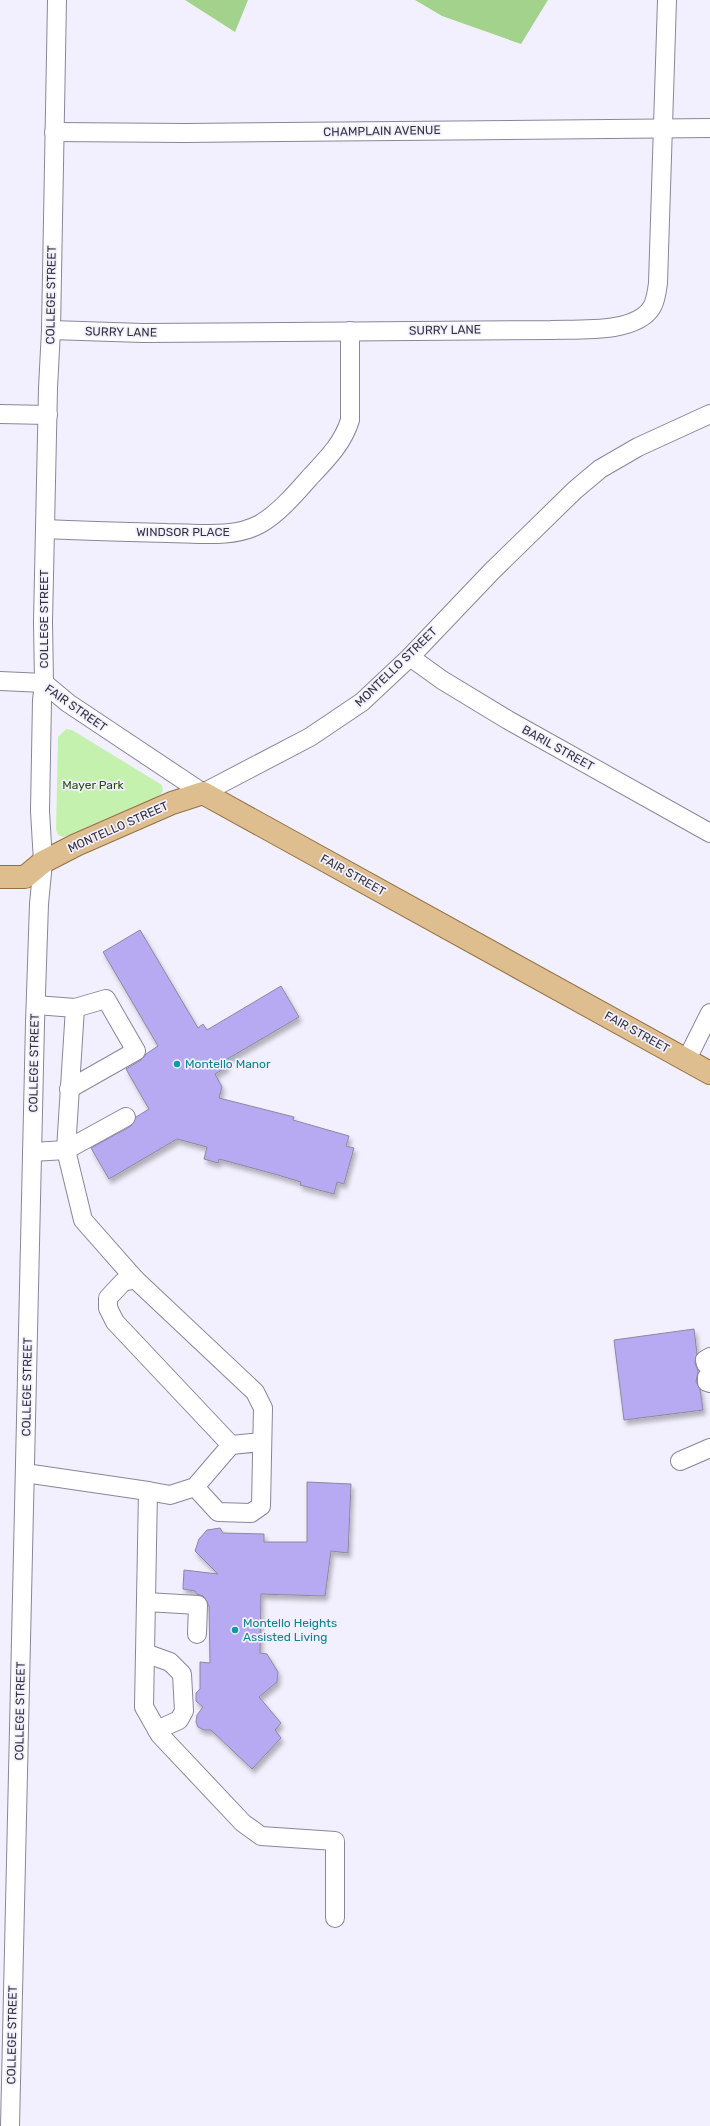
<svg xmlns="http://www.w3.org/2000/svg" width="710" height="2126" viewBox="0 0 710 2126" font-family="Rubik,sans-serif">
	<defs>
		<filter id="shadow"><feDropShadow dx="2.5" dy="4.5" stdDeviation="2" flood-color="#0004"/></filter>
	</defs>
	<rect width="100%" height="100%" fill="#f2f0fe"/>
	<polygon fill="#c4f2ae" points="66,729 72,730 162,785 163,791 159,796 74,833 63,837 58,835 56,830 58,737"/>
	<g fill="#a3d28c">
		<polygon points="185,0 248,0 235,32"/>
		<polygon points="415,0 548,0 521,44 442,16"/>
	</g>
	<g fill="#b8a9f3" stroke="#8c889d" filter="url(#shadow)">
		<polygon points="140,930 198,1028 203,1024 207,1030 281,986 299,1017 224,1061 227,1067 215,1074 222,1087 219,1098 294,1117 293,1120 349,1136 346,1146 354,1148 344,1184 337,1182 334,1194 300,1185 301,1182 278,1175 219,1159 218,1163 204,1159 207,1147 177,1139 109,1179 91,1148 131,1126 136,1117 149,1109 126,1069 141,1060 146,1054 158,1046 103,952"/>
		<polygon points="694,1329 697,1354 695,1363 698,1371 696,1382 700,1389 703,1410 624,1420 614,1340"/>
		<polygon points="307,1482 351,1484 348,1553 331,1551 325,1596 261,1594 260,1653 267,1654 278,1672 277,1682 259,1697 281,1723 275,1730 281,1738 252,1769 211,1730 204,1730 198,1727 196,1722 197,1715 203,1707 196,1701 196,1693 200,1689 200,1662 210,1663 209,1606 203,1596 197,1594 195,1591 183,1589 184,1570 218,1574 195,1551 199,1539 207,1530 220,1528 223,1533 264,1534 264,1542 307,1542"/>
	</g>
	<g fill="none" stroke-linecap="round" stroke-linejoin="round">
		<defs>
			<g id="minor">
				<polyline points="54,132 186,133 710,128"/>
				<path d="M51 330 143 333 551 330C578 329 636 334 652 307 656 300 657 291 658 283L667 0"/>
				<polyline points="0,414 48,415"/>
				<path d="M45 529C86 531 126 532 167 533 196 533 233 539 260 524 279 513 296 493 311 476 327 459 343 443 350 420V331"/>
				<polyline points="410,657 442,680 508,720 710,833"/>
				<polyline points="0,681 44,683 68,703 203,793 310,737 362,702 410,657 492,571 575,490 600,469 638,447 710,414"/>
				<polyline points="36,1005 75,1008 66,1150"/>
				<polyline points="687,1059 710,1013"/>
				<polyline points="69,1089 136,1051 106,999 75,1008"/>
				<polyline points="66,1150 126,1117"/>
				<polyline points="32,1152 66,1150 83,1220 135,1279"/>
				<polyline points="706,1364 705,1360 710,1357"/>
				<polyline points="707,1377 707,1382 710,1383"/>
				<polyline points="231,1445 262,1442"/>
				<polyline points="680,1461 710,1448"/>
				<polyline points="25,1473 148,1491 144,1707 160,1735 243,1823 261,1836 335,1841 335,1918"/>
				<polyline points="148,1491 170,1495 195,1487 218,1512 251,1513 261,1506 263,1408 255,1392 135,1279 123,1282 108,1298 108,1308 115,1322 231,1445 195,1487"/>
				<polyline points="146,1602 198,1605 197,1634"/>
				<polyline points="145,1653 170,1662 182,1674 184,1711 179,1720 157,1730"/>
				<polyline points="10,2126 35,1023 39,904 43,862 40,811 42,700 44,683 43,622 48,388 51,330 57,0"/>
			</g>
			<polyline id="major" points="0,877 25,877 43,862 76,845 172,803 203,793 710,1073"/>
		</defs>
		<use href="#minor" stroke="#89869a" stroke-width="20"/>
		<use href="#major" stroke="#947041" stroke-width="24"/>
		<use href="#minor" stroke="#fff" stroke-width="18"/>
		<use href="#major" stroke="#debe8f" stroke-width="22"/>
	</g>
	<g fill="#0f9aa8" stroke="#f2f0fe" stroke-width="1.5">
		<circle cx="177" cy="1064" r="4"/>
		<circle cx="235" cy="1630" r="4"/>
	</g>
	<g text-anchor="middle" stroke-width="3.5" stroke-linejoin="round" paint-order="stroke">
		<g font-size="12" fill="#34323b" stroke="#f2f0fe">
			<text transform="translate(382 131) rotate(-1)" y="4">CHAMPLAIN AVENUE</text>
			<text transform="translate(51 295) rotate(-89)" y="4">COLLEGE STREET</text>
			<text transform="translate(445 330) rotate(-1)" y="4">SURRY LANE</text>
			<text transform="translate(121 332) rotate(1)" y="4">SURRY LANE</text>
			<text x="183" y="536">WINDSOR PLACE</text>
			<text transform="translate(44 619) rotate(-90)" y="4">COLLEGE STREET</text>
			<text transform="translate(396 667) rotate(-44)" y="4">MONTELLO STREET</text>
			<text transform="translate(76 708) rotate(35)" y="4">FAIR STREET</text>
			<text transform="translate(558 748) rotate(29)" y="4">BARIL STREET</text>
			<text transform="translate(118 827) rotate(-24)" y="4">MONTELLO STREET</text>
			<text transform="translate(353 875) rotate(29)" y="4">FAIR STREET</text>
			<text transform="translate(637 1032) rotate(29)" y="4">FAIR STREET</text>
			<text transform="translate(34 1063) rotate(-89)" y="4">COLLEGE STREET</text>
			<text transform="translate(27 1387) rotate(-89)" y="4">COLLEGE STREET</text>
			<text transform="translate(20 1711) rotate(-89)" y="4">COLLEGE STREET</text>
			<text transform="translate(12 2035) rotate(-89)" y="4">COLLEGE STREET</text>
		</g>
		<g font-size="12" fill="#254e04" stroke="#f2f0fe">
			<text x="93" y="789">Mayer Park</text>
		</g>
		<g font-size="12" fill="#0d838f" stroke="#f2f0fe" text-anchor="start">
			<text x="185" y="1068">Montello Manor</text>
			<text x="243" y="1627">Montello Heights<tspan x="243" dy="14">Assisted Living</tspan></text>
		</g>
	</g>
</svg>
